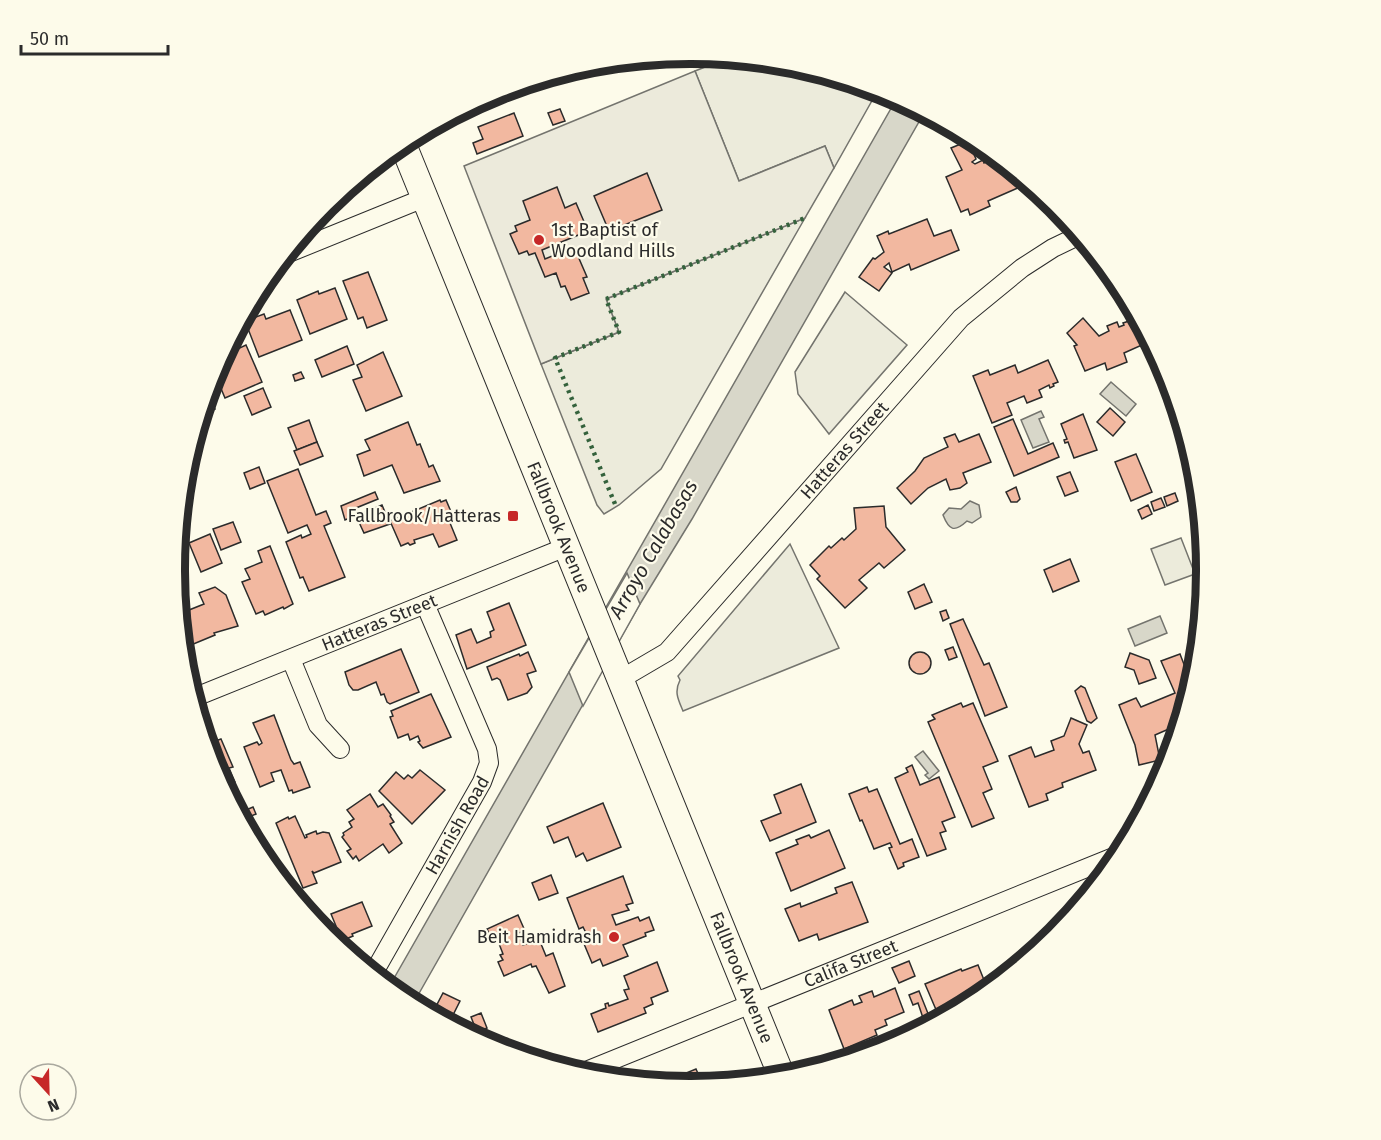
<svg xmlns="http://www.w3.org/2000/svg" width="1381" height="1140" viewBox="0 0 1381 1140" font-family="'Fira Sans',sans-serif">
	<rect width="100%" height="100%" fill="#fdfbea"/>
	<g fill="#ecebdb" stroke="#74746e" stroke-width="1.5">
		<polygon points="728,58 791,64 878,90 834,168 825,146 739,181 695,71"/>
		<polygon points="805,218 661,469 619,505 604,514 597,505 541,364 619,332 606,299"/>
		<polygon points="845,292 907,345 829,434 798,394 795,372"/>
		<polygon points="1181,538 1195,574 1165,585 1151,549"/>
		<path d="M790 544 839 648 683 711C678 699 674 692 680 680L678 676Z"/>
	</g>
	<polygon fill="#eceadb" stroke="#74746e" stroke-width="1.5" points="695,71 739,181 825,146 834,168 805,218 606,299 619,332 541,364 464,166"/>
	<g fill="#d8d7c9" stroke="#74746e" stroke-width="1.5">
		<polygon points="897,98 924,113 692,519 640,604 413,1004 389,987"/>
		<polygon points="1111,382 1136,404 1126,416 1100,394"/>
		<polygon points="1041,411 1044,417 1039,419 1049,442 1033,448 1021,420"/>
		<path d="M970 501 979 505 981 517 972 523 967 521C954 533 949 530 943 515L949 508 961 509Z"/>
		<polygon points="1160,616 1167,633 1135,646 1128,629"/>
		<polygon points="923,751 939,771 929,779 925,775 928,773 915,757"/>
	</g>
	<polygon fill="#fdfbea" stroke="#74746e" stroke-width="1.5" points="627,573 640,604 583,706 569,672"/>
	<g fill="#f2b8a0" stroke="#2b2b2b" stroke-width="1.5">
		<polygon points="495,93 497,99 460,114 459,111"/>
		<polygon points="560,109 565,121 553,125 548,113"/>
		<polygon points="514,113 523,136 477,154 473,143 483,139 478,127"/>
		<polygon points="968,141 976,159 972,162 975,164 983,160 984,163 997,157 1029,183 988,201 990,206 970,215 968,209 961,212 946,177 962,170 951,148"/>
		<polygon points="647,173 662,210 609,231 594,196"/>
		<polygon points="557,187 565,208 576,203 588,231 542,250 545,259 574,247 587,277 583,278 589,293 571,300 565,286 561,287 556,273 545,277 535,253 529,255 527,251 519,254 510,234 517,231 515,226 530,220 523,201"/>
		<polygon points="927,219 934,236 951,230 959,250 911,270 909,264 892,272 889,263 884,267 892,273 879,291 859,277 873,258 875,259 884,252 877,236 888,231 889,234"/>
		<polygon points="368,272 387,320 367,328 363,317 358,319 343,281"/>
		<polygon points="335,288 347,319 310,334 297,300 318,291 319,294"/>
		<polygon points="1127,298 1151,341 1124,353 1127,362 1107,370 1105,363 1085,371 1074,346 1077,345 1067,333 1083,318 1099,336 1109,331 1107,326 1117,322 1119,327 1124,325 1123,323 1132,320 1122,302"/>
		<polygon points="290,310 302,340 259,357 245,321 264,314 266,319"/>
		<polygon points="246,345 262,382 225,398 214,372 227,348 229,353"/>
		<polygon points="347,346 354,364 322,377 315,360"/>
		<polygon points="383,352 402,396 366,411 353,380 362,377 357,365"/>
		<polygon points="1048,360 1058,382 1053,384 1054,386 1050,388 1049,385 1039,390 1042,397 1027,403 1024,396 1007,403 1012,415 992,423 973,376 988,370 990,375 1015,365 1018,373"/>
		<polygon points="301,372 304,378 295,381 293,375"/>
		<polygon points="263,388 271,407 252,415 244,396"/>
		<polygon points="208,392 215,409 201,415"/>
		<polygon points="1110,408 1125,422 1113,436 1097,422"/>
		<polygon points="1083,414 1097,450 1074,458 1068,442 1065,443 1064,440 1067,439 1061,424"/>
		<polygon points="1013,419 1028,454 1053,443 1059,457 1014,476 994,427"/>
		<polygon points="309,420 317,442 297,450 288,428"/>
		<polygon points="408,422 417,445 420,444 429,467 433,465 440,481 404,493 392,465 364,476 357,455 370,450 365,440"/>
		<polygon points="955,434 959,442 979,434 991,462 963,473 967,483 960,488 950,490 946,479 928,488 911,504 897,488 915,471 924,458 948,447 944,438"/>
		<polygon points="317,442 323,456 300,465 294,451"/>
		<polygon points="1136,454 1152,492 1131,501 1115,462"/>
		<polygon points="259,467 265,483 250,489 244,473"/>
		<polygon points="298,469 316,515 326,511 331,523 324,526 345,577 309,591 303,577 300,578 286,542 301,535 302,538 311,534 307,525 288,533 267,481"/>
		<polygon points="1070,472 1078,491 1065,496 1057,477"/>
		<polygon points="1016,487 1020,499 1017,502 1011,502 1006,492"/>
		<polygon points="375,492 378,499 356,508 359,514 345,520 341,506"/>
		<polygon points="1175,493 1178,501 1167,506 1164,497"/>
		<polygon points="1161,498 1165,507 1154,511 1151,502"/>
		<polygon points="440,500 441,502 446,500 455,521 450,523 457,540 439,547 433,534 414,540 415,543 410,545 408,543 401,546 390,521"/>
		<polygon points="382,505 390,524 364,533 357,518 364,515 363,513"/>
		<polygon points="1148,505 1152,514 1142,519 1138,510"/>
		<polygon points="884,506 886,527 905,550 884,568 879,563 859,580 867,588 845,608 817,579 820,576 810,565 829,546 831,548 842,538 844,540 856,529 854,508"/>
		<polygon points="233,522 241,542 221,550 213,529"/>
		<polygon points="210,534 222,563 201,572 189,543"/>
		<polygon points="270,546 293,604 284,609 283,607 265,615 263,611 256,614 242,582 250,579 245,569 262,562 258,551"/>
		<polygon points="1070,559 1079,581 1053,592 1044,570"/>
		<polygon points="924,584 932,602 915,609 908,592"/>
		<polygon points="215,587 226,595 238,626 214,633 215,635 191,645 179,614 204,604 199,593"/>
		<polygon points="509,603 526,645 467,669 456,635 471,629 477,643 491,637 490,632 494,630 487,612"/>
		<polygon points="946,610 949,618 943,621 940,612"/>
		<polygon points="963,619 984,665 989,663 1007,707 985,716 950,624"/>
		<polygon points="953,647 957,657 949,660 945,650"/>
		<polygon points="401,649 419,692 390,704 387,702 384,694 381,695 376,682 358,690 353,690 349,685 345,672"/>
		<circle cx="920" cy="663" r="11"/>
		<polygon points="528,652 536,671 527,674 532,687 527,693 508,700 500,680 497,678 492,680 487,667 519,654 520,656"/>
		<polygon points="1130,653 1149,660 1156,678 1139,684 1134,670 1125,667"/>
		<polygon points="1180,654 1192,685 1179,730 1173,732 1171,728 1155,735 1160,760 1139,765 1135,745 1119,705 1136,698 1141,707 1175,693 1161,661"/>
		<polygon points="1081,686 1085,688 1097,718 1091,723 1087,721 1075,691"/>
		<polygon points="431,694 451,737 423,748 418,742 420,741 418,736 410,740 408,734 398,738 390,717 393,716 391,711"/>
		<polygon points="961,703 963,707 973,703 998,761 983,767 992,789 983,793 994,818 972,827 928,722 935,719 932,715"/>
		<polygon points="274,715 291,760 294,764 300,762 310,787 293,793 292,790 289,791 281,770 271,773 274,781 260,787 244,747 257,742 259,745 262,743 253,723"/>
		<polygon points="1071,718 1087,725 1079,744 1083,753 1089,751 1096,770 1062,783 1063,787 1046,794 1048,800 1029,807 1009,756 1031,747 1035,757 1054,750 1051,741 1064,736"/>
		<polygon points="221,739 233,767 229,768 235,782 224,786 214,767 207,744"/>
		<polygon points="912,765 920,785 939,777 955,817 942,822 946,831 940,833 946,849 927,856 895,778 908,772 906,768"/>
		<polygon points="420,770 445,790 412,824 379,791 396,772 404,779 408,775 412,778"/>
		<polygon points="801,784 816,822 770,841 761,821 781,813 774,795"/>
		<polygon points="867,787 869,792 877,789 900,844 912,839 919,857 903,863 904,866 898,869 889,848 892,847 890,843 874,849 862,820 860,821 849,794"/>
		<polygon points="370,794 378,807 383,804 391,815 390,816 394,822 390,824 402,843 389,853 383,844 359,861 356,856 353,859 347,851 351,849 342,837 344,835 343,833 352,827 349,822 354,819 347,810"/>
		<polygon points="235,802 239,813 253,807 256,814 242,820 233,803"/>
		<polygon points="603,803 621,847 587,861 583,853 576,857 568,837 554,843 547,827"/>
		<polygon points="295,816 305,838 307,837 306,835 316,831 317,834 323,832 329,833 341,862 314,873 312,871 317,883 303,888 276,823 288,817 289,819"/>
		<polygon points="829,830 845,868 791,891 776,853 798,844 796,840 809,835 811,838"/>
		<polygon points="272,855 283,880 286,879 292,893 263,858"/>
		<polygon points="551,875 558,893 539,900 532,883"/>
		<polygon points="623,876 633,903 626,905 629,910 612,915 616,925 638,917 640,921 649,917 654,930 645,933 646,936 623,945 628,956 603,966 600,959 592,963 582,939 588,937 583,927 579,929 567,898"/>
		<polygon points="852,882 868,922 819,940 817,934 799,941 785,909 800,903 801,907 837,893 835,888"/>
		<polygon points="362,902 372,926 352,934 353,936 346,939 352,953 349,954 323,931 336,926 331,914"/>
		<polygon points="518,915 525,931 518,933 523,945 539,939 546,956 553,953 565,986 549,993 536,966 532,967 531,964 504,976 498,962 503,960 500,955 503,954 498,941 494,943 487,929"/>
		<polygon points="909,961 915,976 899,983 892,968"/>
		<polygon points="657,962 668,991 651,998 653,1004 644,1008 646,1013 598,1032 591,1014 606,1008 605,1004 608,1003 609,1006 628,999 624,990 629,989 624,976"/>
		<polygon points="978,965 988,990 977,999 940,1019 925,984 961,969 962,971"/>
		<polygon points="895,988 904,1012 885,1020 887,1025 875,1030 877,1035 844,1049 829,1010 852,1000 854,1005 862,1002 859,996 872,991 874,997"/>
		<polygon points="919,991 929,1016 923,1018 918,1003 913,1005 909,995"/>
		<polygon points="443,993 460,1001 449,1023 432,1014"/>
		<polygon points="481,1013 487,1028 477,1032 471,1017"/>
		<polygon points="888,1035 891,1043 882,1046 879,1038"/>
		<polygon points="863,1044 867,1053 849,1058 847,1054 858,1050 857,1047"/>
		<polygon points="696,1069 703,1085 690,1086 662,1083"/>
	</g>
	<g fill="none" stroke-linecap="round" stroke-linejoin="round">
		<defs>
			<g id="minor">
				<polyline points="286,254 424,198"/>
				<polyline points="291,659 318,725 340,749"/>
				<path id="s1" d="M621 679 667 652 961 318 1022 268 1053 248 1080 235"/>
				<path id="s2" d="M193 698 566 547"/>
				<path id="s3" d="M373 974 482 782 489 763 487 749 425 604"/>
				<path id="s4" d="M581 1073 1121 854"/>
			</g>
			<g id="secondary">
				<path id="s5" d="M402 142 782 1077"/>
			</g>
		</defs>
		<use href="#minor" stroke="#2b2b2b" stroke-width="20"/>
		<use href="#secondary" stroke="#2b2b2b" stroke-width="28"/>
		<use href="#minor" stroke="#fdfbea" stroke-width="18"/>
		<use href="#secondary" stroke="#fdfbea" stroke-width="26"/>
		<polyline stroke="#34623c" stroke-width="4.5" stroke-dasharray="3 4.5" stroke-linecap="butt" points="615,504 555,358 619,332 606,299 805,218"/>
	</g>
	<g fill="#c62828" stroke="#fdfbea" stroke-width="2">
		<circle cx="539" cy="240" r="6"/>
		<rect x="507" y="510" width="12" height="12" rx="3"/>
		<circle cx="614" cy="937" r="6"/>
	</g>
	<g text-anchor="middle" stroke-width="4.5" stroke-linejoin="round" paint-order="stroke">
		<g font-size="18" fill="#2b2b2b" stroke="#fdfbea" text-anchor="end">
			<text x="551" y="236" text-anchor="start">1st Baptist of<tspan x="551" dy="21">Woodland Hills</tspan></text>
			<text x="501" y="522">Fallbrook/Hatteras</text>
			<text x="602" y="943">Beit Hamidrash</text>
		</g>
		<g font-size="18" fill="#2b2b2b" stroke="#fdfbea">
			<text dy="6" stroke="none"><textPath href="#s1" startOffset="322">Hatteras Street</textPath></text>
			<text dy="6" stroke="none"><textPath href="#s5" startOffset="416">Fallbrook Avenue</textPath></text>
			<text dy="6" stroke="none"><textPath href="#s2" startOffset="201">Hatteras Street</textPath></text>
			<text dy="6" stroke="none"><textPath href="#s3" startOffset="171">Harnish Road</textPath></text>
			<text dy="6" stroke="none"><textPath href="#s4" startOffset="291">Califa Street</textPath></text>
			<text dy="6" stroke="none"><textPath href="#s5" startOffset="902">Fallbrook Avenue</textPath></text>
		</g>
		<g font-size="20" font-style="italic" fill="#2b2b2b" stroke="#fdfbea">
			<text transform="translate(653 549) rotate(-60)" y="7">Arroyo Calabasas</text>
		</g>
	</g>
	<path d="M0 0H1381V1140H0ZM690 64H691A505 505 0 0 1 1196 569V571A505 505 0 0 1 691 1076H690A505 505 0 0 1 185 571V569A505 505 0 0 1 690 64Z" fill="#fdfbea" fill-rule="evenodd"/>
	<path fill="none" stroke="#2b2b2b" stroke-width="8" d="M690 64H691A505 505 0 0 1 1196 569V571A505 505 0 0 1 691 1076H690A505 505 0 0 1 185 571V569A505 505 0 0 1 690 64Z"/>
	<g transform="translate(48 1092) rotate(158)"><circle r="28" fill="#fdfbea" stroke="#a9a89e" stroke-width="1.5"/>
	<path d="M0-4.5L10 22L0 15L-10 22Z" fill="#c62828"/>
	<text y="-9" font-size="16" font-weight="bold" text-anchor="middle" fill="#2b2b2b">N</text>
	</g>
	<path d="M21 45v9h147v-9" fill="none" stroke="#2b2b2b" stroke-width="3"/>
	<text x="30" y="45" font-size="18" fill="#2b2b2b" stroke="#fdfbea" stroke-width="4.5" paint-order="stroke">50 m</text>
</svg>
